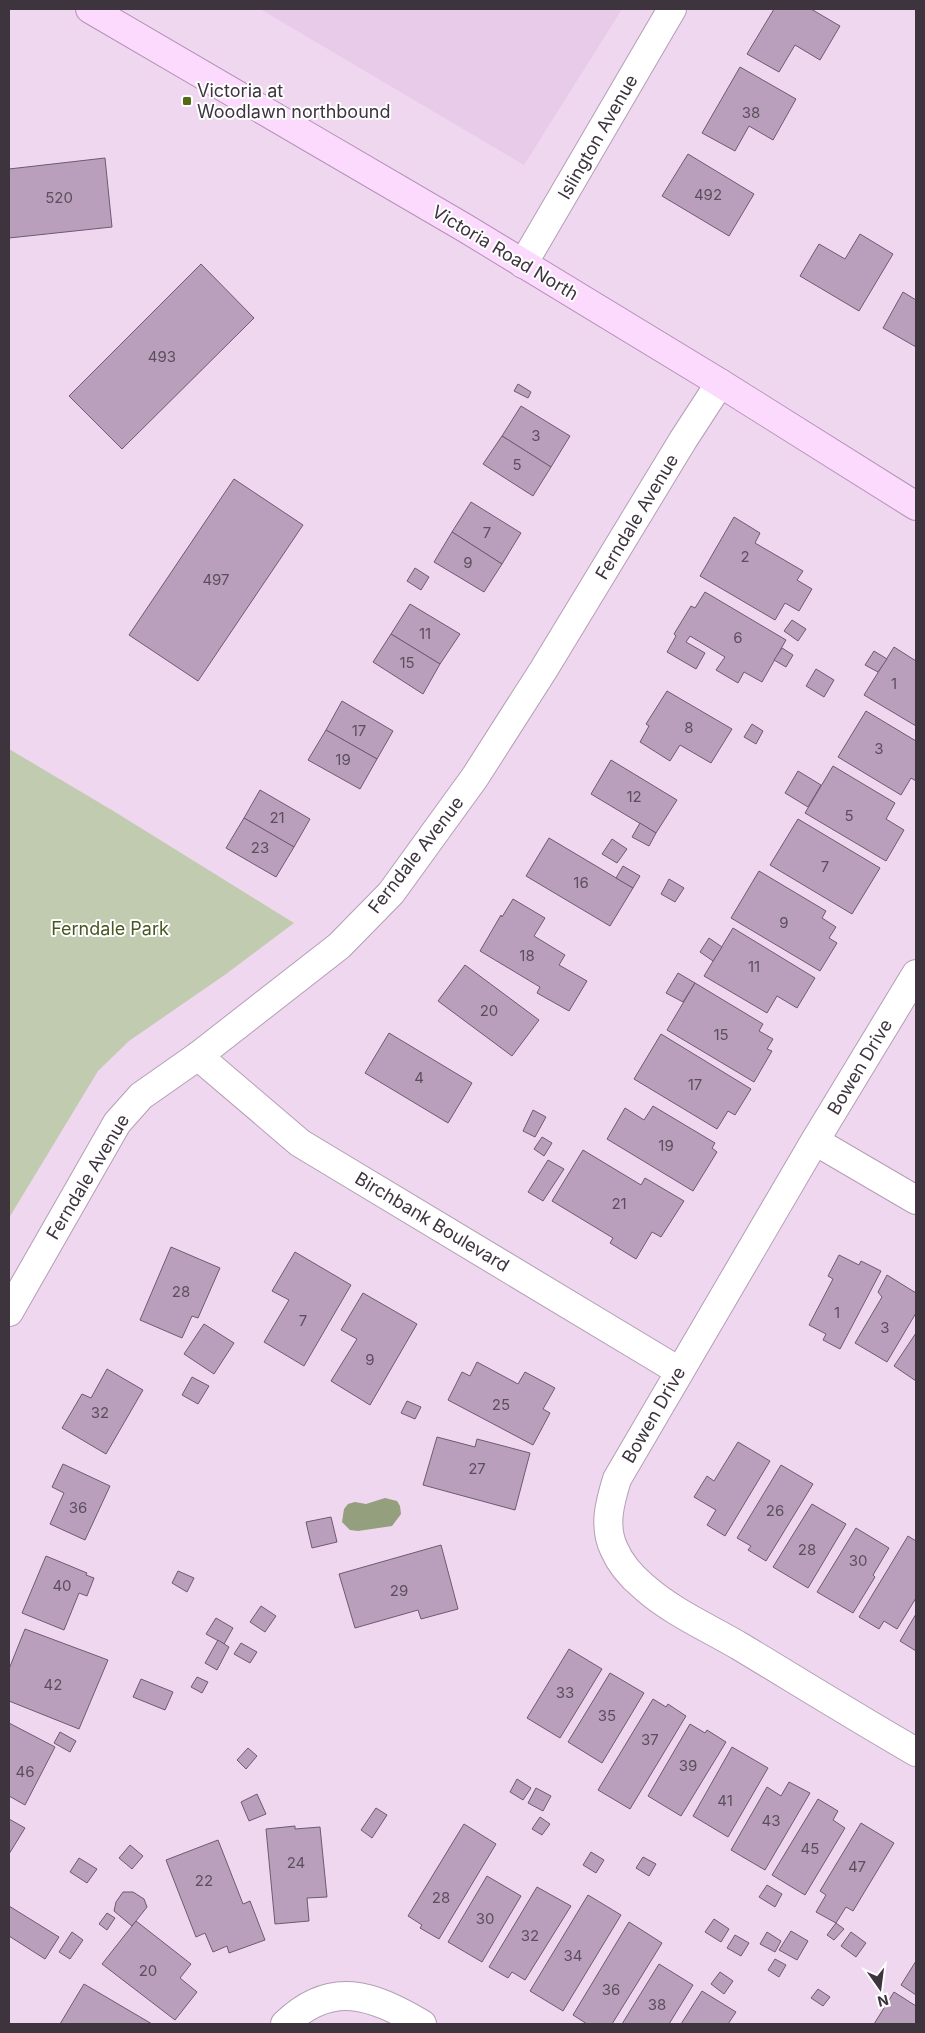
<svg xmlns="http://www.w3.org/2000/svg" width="925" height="2033" viewBox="0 0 925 2033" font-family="Inter,sans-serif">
	<rect width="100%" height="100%" fill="#eed7ef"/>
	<polygon fill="#e8cbe9" points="260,9 622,9 524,165"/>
	<polygon fill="#c1cbb0" points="9,749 115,812 294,923 226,974 129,1041 98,1071 9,1218"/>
	<polygon fill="#949f7d" points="385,1498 397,1501 400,1506 401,1514 392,1526 358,1531 350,1530 342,1522 344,1509 348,1504 355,1502 366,1504"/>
	<g fill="#b99fbb" stroke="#6e5b6f">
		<polygon points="774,9 811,9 840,26 820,60 795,45 779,72 747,54"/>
		<polygon points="740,67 796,99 773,140 749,126 735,151 702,133"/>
		<polygon points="688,154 754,194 729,236 662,196"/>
		<polygon points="105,158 112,227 9,238 9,169"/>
		<polygon points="860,234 893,254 859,311 800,276 819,244 845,259"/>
		<polygon points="201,264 254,318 122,449 69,396"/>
		<polygon points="903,292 916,300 916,347 883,328"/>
		<polygon points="518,384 531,392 528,398 514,391"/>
		<polygon points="521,406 570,436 551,467 502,436"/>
		<polygon points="502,436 551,467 533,496 483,464"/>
		<polygon points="234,479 303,525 198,681 129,635"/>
		<polygon points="471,502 521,533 502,564 452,532"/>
		<polygon points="734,517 760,533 755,543 803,571 797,580 812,589 799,611 785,603 775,620 700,576"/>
		<polygon points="452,532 502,564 484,592 434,562"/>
		<polygon points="415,568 429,577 421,590 407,581"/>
		<polygon points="705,592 786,640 762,682 744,672 738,683 716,670 725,657 690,636 686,642 705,653 696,669 667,652 676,636 674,634 691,606 695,608"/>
		<polygon points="410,604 460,634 440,664 391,634"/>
		<polygon points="792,620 806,629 798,641 784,631"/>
		<polygon points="391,634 440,664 423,694 373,662"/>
		<polygon points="894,647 916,661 916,726 864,695"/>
		<polygon points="782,648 793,655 786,667 774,660"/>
		<polygon points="874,651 887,659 878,672 865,665"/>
		<polygon points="816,669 834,680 824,697 806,686"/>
		<polygon points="667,691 732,729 711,763 680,745 670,761 640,742 649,726 646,724"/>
		<polygon points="342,701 393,731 377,759 326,730"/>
		<polygon points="866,711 916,741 916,781 911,778 901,795 838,757"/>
		<polygon points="752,724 763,731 756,744 744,737"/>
		<polygon points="326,730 377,759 360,789 308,760"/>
		<polygon points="611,760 677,800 656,833 591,794"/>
		<polygon points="833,766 895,803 886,819 904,830 886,861 805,813"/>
		<polygon points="798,771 821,785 808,807 785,793"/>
		<polygon points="260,790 310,819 294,847 244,818"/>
		<polygon points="244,818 294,847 276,877 226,848"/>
		<polygon points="798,819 880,868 852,914 770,865"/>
		<polygon points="640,823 656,833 649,846 632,837"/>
		<polygon points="549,838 633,888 610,926 526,876"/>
		<polygon points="612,839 627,849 617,863 602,854"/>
		<polygon points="623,866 640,876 633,888 616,878"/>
		<polygon points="759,871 826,911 822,918 836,927 829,938 837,943 820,971 731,918"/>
		<polygon points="669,879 684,888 675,902 661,894"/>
		<polygon points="513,899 545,918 534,936 565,955 559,965 587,981 569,1011 537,993 540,987 480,951 501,915 502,917"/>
		<polygon points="733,928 815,978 797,1008 777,996 767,1013 704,976"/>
		<polygon points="709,938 722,947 713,961 700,952"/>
		<polygon points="465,965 539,1020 512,1056 438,1001"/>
		<polygon points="678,973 695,983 683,1002 666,993"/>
		<polygon points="695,983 763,1024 759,1031 773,1039 767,1049 772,1051 754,1082 667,1030"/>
		<polygon points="389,1033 472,1083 448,1123 365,1073"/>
		<polygon points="661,1034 751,1089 735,1115 728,1111 717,1129 634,1079"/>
		<polygon points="653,1106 715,1143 712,1148 717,1152 693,1191 607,1139 625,1108 644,1120"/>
		<polygon points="533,1110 546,1117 535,1137 523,1131"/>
		<polygon points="542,1137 552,1143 544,1156 534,1149"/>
		<polygon points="583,1150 641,1185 645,1178 684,1201 661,1237 652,1232 636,1259 610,1243 613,1238 552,1201"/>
		<polygon points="548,1160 564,1169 543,1201 528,1192"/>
		<polygon points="171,1247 220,1268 198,1318 192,1316 182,1338 140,1320"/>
		<polygon points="295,1252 351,1285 304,1366 264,1342 289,1300 272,1291"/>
		<polygon points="839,1255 859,1265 861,1261 881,1271 840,1349 823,1340 826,1334 809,1325 833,1279 828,1276"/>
		<polygon points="887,1275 916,1293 916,1313 887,1362 855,1343 882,1297 878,1292"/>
		<polygon points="363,1293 417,1324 370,1405 331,1381 357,1339 341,1330"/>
		<polygon points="204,1324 234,1343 214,1374 184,1354"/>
		<polygon points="916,1333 916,1381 894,1366"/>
		<polygon points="477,1362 518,1384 525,1372 555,1388 543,1409 550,1413 533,1445 448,1400 462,1372 470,1376"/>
		<polygon points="107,1369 143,1390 106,1454 62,1428 82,1394 91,1398"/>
		<polygon points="192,1377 209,1386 198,1404 182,1395"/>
		<polygon points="407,1401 421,1407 415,1419 401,1413"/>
		<polygon points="437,1437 475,1447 477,1439 530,1453 515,1510 423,1485"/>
		<polygon points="738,1442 770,1461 725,1536 707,1525 716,1510 694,1497 707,1476 714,1481"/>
		<polygon points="63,1464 110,1486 85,1540 50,1524 64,1493 52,1487"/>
		<polygon points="781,1465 813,1484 766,1561 748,1550 751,1546 737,1538"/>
		<polygon points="812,1504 846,1524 808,1588 773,1567"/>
		<polygon points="331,1517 337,1542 312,1548 306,1522"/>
		<polygon points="856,1528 889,1548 873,1575 875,1577 853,1613 817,1592"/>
		<polygon points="908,1536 916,1541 916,1598 897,1629 884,1621 879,1629 859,1617"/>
		<polygon points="441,1545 458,1609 421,1619 418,1610 355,1628 339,1574"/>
		<polygon points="46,1556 87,1573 86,1575 94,1578 87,1596 79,1593 64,1630 22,1613"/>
		<polygon points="178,1571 194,1578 187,1592 172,1583"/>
		<polygon points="261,1606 276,1616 265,1632 250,1622"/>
		<polygon points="916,1614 916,1651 900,1641"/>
		<polygon points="216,1618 233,1628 224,1644 206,1634"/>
		<polygon points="25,1629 108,1660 79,1729 9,1701 9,1669"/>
		<polygon points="218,1640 229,1647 217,1670 205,1663"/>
		<polygon points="241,1643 257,1652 250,1663 234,1654"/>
		<polygon points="569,1649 602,1669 560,1738 527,1718"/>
		<polygon points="610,1673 644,1693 602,1763 568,1742"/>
		<polygon points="197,1677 208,1682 202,1693 191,1687"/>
		<polygon points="141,1679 173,1692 165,1710 133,1697"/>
		<polygon points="653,1699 666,1707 668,1704 686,1716 630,1809 598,1790"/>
		<polygon points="9,1723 55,1747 25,1805 9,1796"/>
		<polygon points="690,1724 705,1733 707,1730 726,1742 681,1816 648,1796"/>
		<polygon points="60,1732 76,1741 70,1752 54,1743"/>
		<polygon points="732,1747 768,1768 728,1837 693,1816"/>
		<polygon points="248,1748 257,1756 246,1769 237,1760"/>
		<polygon points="517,1779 531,1788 523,1800 510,1792"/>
		<polygon points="789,1782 810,1793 765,1870 731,1850 767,1787 781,1796"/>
		<polygon points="536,1788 551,1796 543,1811 528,1803"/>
		<polygon points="257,1794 266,1814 249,1821 241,1802"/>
		<polygon points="818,1799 838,1811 833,1820 845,1828 805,1895 772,1875"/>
		<polygon points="376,1808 387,1815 372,1838 361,1830"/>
		<polygon points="540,1817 550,1824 542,1835 532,1829"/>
		<polygon points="9,1819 25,1828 9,1854"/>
		<polygon points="861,1823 894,1843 853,1911 846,1907 836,1923 816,1912 826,1895 820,1891"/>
		<polygon points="464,1824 496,1844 439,1939 420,1928 422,1925 408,1916"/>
		<polygon points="295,1826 295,1829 320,1827 327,1897 307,1898 309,1921 275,1924 266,1829"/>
		<polygon points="218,1840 243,1904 250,1901 265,1940 229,1953 227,1946 213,1952 205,1933 196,1937 166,1860"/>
		<polygon points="130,1845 143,1856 132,1869 119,1858"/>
		<polygon points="591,1852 604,1860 596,1873 583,1865"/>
		<polygon points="643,1857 656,1864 649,1876 636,1868"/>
		<polygon points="79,1858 97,1869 87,1883 70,1872"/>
		<polygon points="487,1876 521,1896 482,1962 448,1942"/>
		<polygon points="767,1885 782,1894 775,1907 759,1897"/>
		<polygon points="537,1887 571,1906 525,1980 512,1972 508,1978 489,1967"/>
		<polygon points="123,1892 133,1892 144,1899 147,1907 132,1926 114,1911 116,1902"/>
		<polygon points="588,1895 621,1915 563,2011 530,1991"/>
		<polygon points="9,1906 59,1937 45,1959 9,1936"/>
		<polygon points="107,1913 115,1918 107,1930 99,1924"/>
		<polygon points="714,1919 729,1929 721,1942 705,1932"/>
		<polygon points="136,1921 191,1964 180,1978 197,1992 175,2020 102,1964"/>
		<polygon points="629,1922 662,1943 612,2024 587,2024 573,2015"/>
		<polygon points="836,1923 844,1929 834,1940 827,1935"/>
		<polygon points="791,1931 808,1941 797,1960 779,1950"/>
		<polygon points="72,1932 83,1940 70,1959 59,1952"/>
		<polygon points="767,1932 781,1941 775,1952 760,1944"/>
		<polygon points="851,1932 866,1943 856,1957 841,1946"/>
		<polygon points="735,1935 749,1943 741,1956 727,1948"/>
		<polygon points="775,1959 786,1965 779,1977 768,1970"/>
		<polygon points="916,1961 916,1995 901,1985"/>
		<polygon points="659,1964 693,1985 669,2024 622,2024"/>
		<polygon points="720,1972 733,1981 724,1994 711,1984"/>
		<polygon points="84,1984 152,2024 60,2024"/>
		<polygon points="818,1989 830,1997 823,2006 811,1998"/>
		<polygon points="702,1991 736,2012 728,2024 681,2024"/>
		<polygon points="894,1992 916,2006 916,2024 874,2024"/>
	</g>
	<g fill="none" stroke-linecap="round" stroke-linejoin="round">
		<defs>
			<g id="minor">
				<polyline points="523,264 672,9"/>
				<path d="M916 974 813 1144 617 1479C610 1502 603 1526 614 1549 620 1563 632 1577 644 1587 672 1612 709 1628 741 1647 799 1682 857 1718 916 1752"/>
				<polyline points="198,1056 300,1143 679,1371"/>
				<polyline points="815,1141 916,1200"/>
				<polyline points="9,1312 117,1123 141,1096 198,1056 339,946 391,893 475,777 544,669 683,440 720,383"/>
				<path d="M285 2024C332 1979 372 1995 422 2024"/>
			</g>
			<polyline id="major" points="90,9 465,228 720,383 916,506"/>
		</defs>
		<use href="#minor" stroke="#b49eb5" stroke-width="30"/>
		<use href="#major" stroke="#b790b9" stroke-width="30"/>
		<use href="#minor" stroke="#fff" stroke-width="28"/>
		<use href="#major" stroke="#fbdafd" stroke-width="28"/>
	</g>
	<rect fill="#556917" stroke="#fff" stroke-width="2" x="182" y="96" width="10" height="10" rx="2.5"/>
	<g text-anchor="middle" stroke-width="4" stroke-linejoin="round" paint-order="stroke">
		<g font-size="15" fill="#5c4f5d">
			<text x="751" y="118">38</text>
			<text x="708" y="200">492</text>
			<text x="59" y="203">520</text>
			<text x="162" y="362">493</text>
			<text x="536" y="441">3</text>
			<text x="517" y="470">5</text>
			<text x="487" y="538">7</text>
			<text x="745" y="562">2</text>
			<text x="468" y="568">9</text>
			<text x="216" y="585">497</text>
			<text x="425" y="639">11</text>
			<text x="738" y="643">6</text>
			<text x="407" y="668">15</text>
			<text x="894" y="689">1</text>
			<text x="689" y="733">8</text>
			<text x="359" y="736">17</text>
			<text x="879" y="754">3</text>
			<text x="343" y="765">19</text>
			<text x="634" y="802">12</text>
			<text x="849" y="821">5</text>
			<text x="277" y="823">21</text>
			<text x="260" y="853">23</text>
			<text x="825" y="872">7</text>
			<text x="581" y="888">16</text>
			<text x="784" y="928">9</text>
			<text x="527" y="961">18</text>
			<text x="754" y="972">11</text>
			<text x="489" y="1016">20</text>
			<text x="721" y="1040">15</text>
			<text x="419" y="1083">4</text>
			<text x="695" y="1090">17</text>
			<text x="666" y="1151">19</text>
			<text x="619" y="1209">21</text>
			<text x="181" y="1297">28</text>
			<text x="837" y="1318">1</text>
			<text x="303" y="1326">7</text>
			<text x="885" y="1333">3</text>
			<text x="370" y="1365">9</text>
			<text x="501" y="1410">25</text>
			<text x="100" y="1418">32</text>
			<text x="477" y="1474">27</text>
			<text x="78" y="1513">36</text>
			<text x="775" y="1516">26</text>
			<text x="807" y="1555">28</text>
			<text x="858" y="1566">30</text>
			<text x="62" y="1591">40</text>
			<text x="399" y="1596">29</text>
			<text x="53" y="1690">42</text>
			<text x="565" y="1698">33</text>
			<text x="607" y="1721">35</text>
			<text x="650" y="1745">37</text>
			<text x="688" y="1771">39</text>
			<text x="25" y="1777">46</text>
			<text x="725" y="1806">41</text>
			<text x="771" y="1826">43</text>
			<text x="810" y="1854">45</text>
			<text x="296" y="1868">24</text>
			<text x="857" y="1872">47</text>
			<text x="204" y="1886">22</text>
			<text x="441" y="1903">28</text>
			<text x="485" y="1924">30</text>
			<text x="530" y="1941">32</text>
			<text x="573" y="1961">34</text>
			<text x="148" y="1976">20</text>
			<text x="611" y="1995">36</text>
			<text x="657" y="2010">38</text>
		</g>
		<g font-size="18" fill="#3d343e" stroke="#fff" text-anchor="start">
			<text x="197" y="97">Victoria at<tspan x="197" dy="21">Woodlawn northbound</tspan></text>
		</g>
		<g font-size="18" fill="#3d343e" stroke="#fff">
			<text transform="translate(598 137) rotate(-60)" y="6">Islington Avenue</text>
			<text transform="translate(505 253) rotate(31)" y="6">Victoria Road North</text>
			<text transform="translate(637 517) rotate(-59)" y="6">Ferndale Avenue</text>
			<text transform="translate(416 855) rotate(-52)" y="6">Ferndale Avenue</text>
			<text transform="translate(860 1067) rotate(-59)" y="6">Bowen Drive</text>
			<text transform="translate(88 1177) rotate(-59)" y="6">Ferndale Avenue</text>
			<text transform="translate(432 1222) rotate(31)" y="6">Birchbank Boulevard</text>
			<text transform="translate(654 1415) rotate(-60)" y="6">Bowen Drive</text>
		</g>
		<g font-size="18" fill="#485722" stroke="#fff">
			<text x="110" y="935">Ferndale Park</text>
		</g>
	</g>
	<rect width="925" height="2033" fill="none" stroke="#3d343e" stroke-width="20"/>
	<g transform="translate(880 1988) rotate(166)" stroke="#ffffff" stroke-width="4" paint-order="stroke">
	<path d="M0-4L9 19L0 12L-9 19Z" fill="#3d343e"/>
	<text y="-8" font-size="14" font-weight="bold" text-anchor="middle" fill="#3d343e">N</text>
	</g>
</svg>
